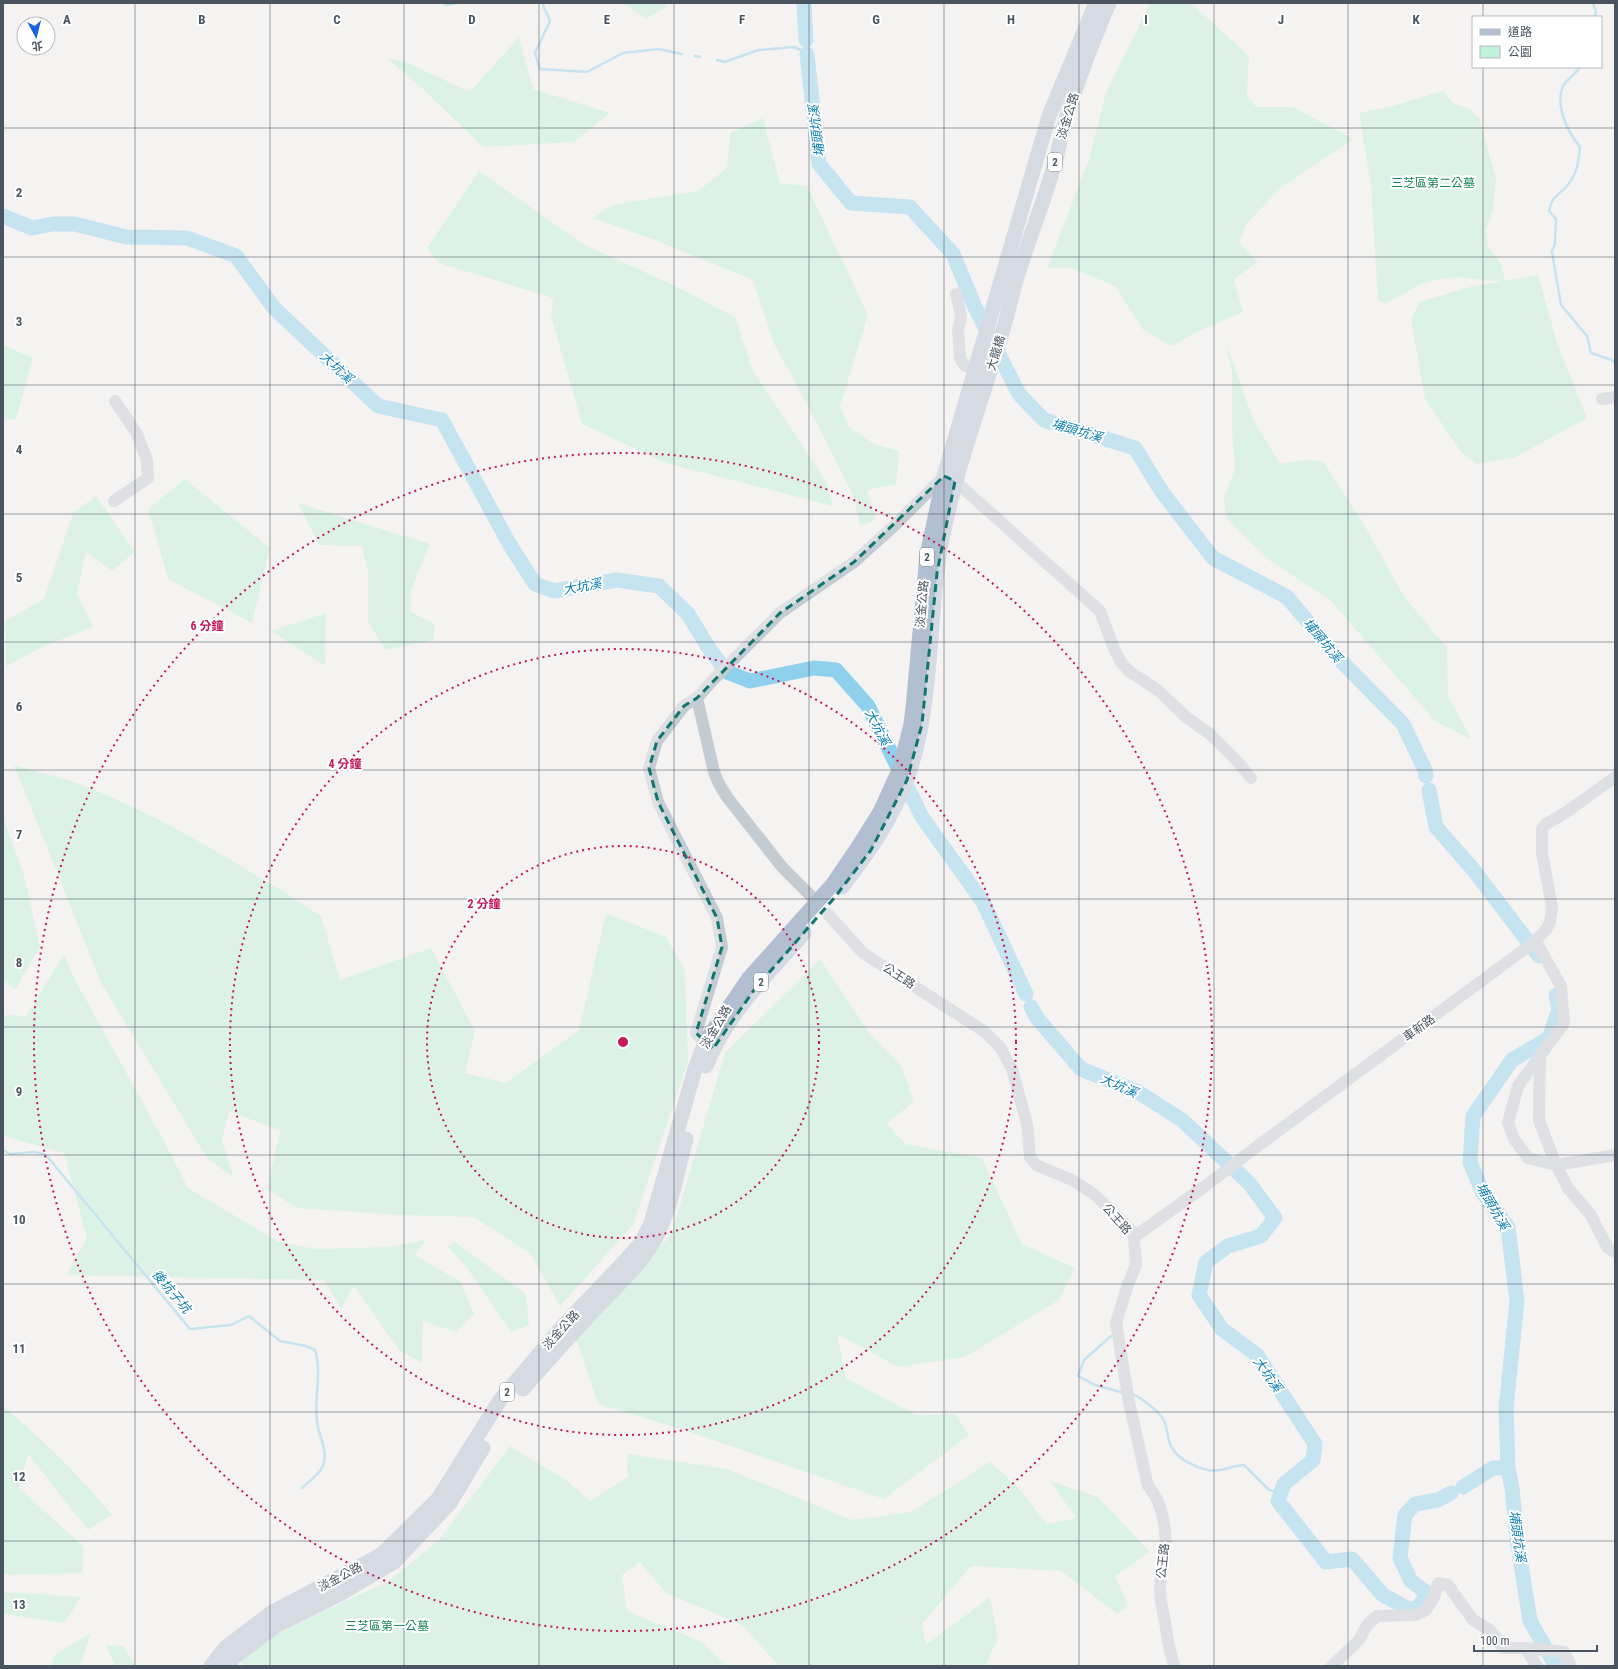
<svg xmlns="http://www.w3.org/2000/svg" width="1618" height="1669" viewBox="0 0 1618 1669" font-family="'Roboto Condensed','Noto Sans TC',sans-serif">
	<rect width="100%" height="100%" fill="#f4f3f2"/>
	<g fill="#c2f1d9">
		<polygon points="623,3 663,3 668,6 646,19"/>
		<polygon points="1150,3 1191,3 1249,56 1247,94 1256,107 1293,107 1353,139 1283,186 1247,223 1239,242 1258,262 1234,279 1243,312 1199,331 1171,346 1143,330 1115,286 1071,268 1047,268 1089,159 1106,93"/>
		<polygon points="519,37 533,89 610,113 574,142 483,147 425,91 388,59 404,61 470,92"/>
		<polygon points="1443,91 1453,103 1470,109 1479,118 1496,179 1493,210 1486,230 1488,247 1501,264 1505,281 1538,275 1558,346 1587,418 1516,457 1476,464 1461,452 1425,399 1411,320 1419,302 1470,287 1504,281 1484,280 1459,277 1441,279 1421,284 1385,304 1378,300 1371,186 1359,113 1393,106"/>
		<polygon points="763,118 780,183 807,186 868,315 840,406 849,427 874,444 899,451 896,484 867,490 876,520 860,526 854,498 807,404 774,344 753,280 655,240 593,218 612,205 698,191 727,168 730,133"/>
		<polygon points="479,171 583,244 675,286 735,317 753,371 826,481 833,506 666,463 582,424 551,316 553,298 439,263 427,248"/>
		<polygon points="1225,340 1254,421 1280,464 1304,460 1323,461 1366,528 1403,595 1447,648 1448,695 1471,739 1435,721 1330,600 1269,560 1226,518 1224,498 1235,468 1232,430 1232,373"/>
		<polygon points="3,345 33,358 16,419 3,420"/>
		<polygon points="185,479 270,548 252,623 168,579 148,509"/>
		<polygon points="96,496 135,552 112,571 86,552 77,593 93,627 47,645 6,666 5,621 44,599 73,513"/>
		<polygon points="298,503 430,544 411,590 411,612 435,624 433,640 385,650 368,621 368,573 362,546 319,545"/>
		<polygon points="326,613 325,666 271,631"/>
		<path d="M14 765C40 773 69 779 95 790 175 824 248 869 321 916L340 980 431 948 475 1031 465 1073 506 1083 579 1030 606 913 666 937 685 970 688 1061 633 1225 560 1306 530 1253 473 1217 399 1215 297 1208 267 1189 280 1131 229 1111 222 1140 234 1178 207 1158 101 983Z"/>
		<polygon points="3,816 24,875 40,947 15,990 3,980"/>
		<polygon points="64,954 74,978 163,1139 188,1188 279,1242 316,1249 389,1247 426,1240 415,1255 461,1282 474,1314 456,1332 423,1321 422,1363 399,1350 354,1286 341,1309 324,1280 66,1275 87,1238 64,1153 3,1136 3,1015 26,1016"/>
		<polygon points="820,959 870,1034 901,1065 914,1102 887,1123 905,1144 982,1158 1022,1244 1075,1268 1059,1300 965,1357 898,1367 837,1334 846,1378 916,1415 955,1414 969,1435 884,1499 687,1431 598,1404 576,1339 671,1235 725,1053"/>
		<polygon points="455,1242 526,1294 529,1325 511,1332 465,1265 448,1247"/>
		<path d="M3 1406C42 1439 79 1475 112 1515L88 1530 28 1454 19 1488 84 1547 82 1573 3 1575Z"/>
		<polygon points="510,1446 566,1480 590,1501 628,1477 627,1454 727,1469 852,1520 911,1512 990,1462 1015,1484 1047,1524 1076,1518 1050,1481 1098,1497 1150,1552 1115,1576 1128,1606 1117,1614 1061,1571 971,1566 922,1624 926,1645 990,1597 998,1639 985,1666 779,1666 742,1625 666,1593 640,1562 622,1575 627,1611 702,1642 727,1666 246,1666 239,1661 286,1628 385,1583 401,1571 438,1541"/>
		<polygon points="3,1592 81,1597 65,1623 3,1614"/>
		<polygon points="91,1633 81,1663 79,1666 51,1666 55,1654"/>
		<polygon points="106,1645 123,1646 136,1666 115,1666"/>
	</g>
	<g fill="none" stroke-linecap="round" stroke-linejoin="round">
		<g stroke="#8fd0ed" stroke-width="2.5">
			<polyline points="443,3 447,5 457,3"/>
			<polyline points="542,3 550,21 535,53 540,69 587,72 623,53 659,49 682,54"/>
			<polyline points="1593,3 1596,12 1594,17"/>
			<polyline points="695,56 700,57"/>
			<polyline points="717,60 725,62 758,50 794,47 803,51 809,70"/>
			<path d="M1580 67C1576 74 1567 79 1563 86 1555 106 1567 131 1580 147 1579 161 1577 174 1567 186 1558 196 1552 196 1549 211L1556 219 1555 243 1552 252 1561 305 1587 336 1591 353 1612 360 1615 363"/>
			<path d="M3 1150 10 1154 35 1152 46 1155 190 1329 231 1325 249 1316 280 1341 306 1346 315 1350C323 1374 312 1402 318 1427 321 1441 328 1451 323 1466 320 1474 308 1482 302 1488"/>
			<polyline points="1111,1336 1084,1360 1078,1376 1095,1385 1124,1393"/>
			<path d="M1132 1395 1137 1396C1145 1402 1155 1408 1161 1416 1169 1425 1166 1439 1172 1448 1179 1460 1195 1467 1208 1470 1222 1473 1232 1465 1244 1465L1269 1490 1281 1493"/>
		</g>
		<g stroke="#8fd0ed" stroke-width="15">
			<polyline points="804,3 806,40"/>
			<polyline points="807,54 819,164 851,203 910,207 953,254 975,307 1019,394 1044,420 1135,448 1162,492 1213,558 1287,597 1339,659 1403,724 1425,770 1426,776"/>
			<polyline points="3,216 32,228 53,224 75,224 126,237 187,238 236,256 274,308 378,406 442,420 510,545 535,584 554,591 617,580 659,586 688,614 710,650 727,672 750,681 814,668 836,670 868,706 922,817 983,902 1026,994"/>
			<polyline points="1429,790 1436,827 1472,868 1539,956"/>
			<polyline points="1031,1007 1037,1018 1081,1069 1138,1092 1182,1120 1249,1183 1275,1218 1261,1236 1228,1246 1206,1262 1199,1295 1222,1329 1257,1355 1315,1444 1313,1460 1284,1484 1278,1501 1326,1562 1352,1559 1383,1595 1409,1609 1419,1607 1427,1593 1411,1581 1400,1558 1405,1515 1415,1504 1438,1500 1451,1493"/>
			<polyline points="1463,1487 1493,1468 1508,1468"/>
			<polyline points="1556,1666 1530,1621 1517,1539 1512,1488 1508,1468 1506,1408 1517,1301 1508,1227 1483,1193 1470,1162 1473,1116 1512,1060 1549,1038 1559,1010 1556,995"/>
		</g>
		<g stroke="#c3cbd3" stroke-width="12">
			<polyline points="956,294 959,306 961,318 958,329 960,358 964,365 976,370"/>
			<polyline points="1602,399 1615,397"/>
			<polyline points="114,501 148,478 147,460 137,434 115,401"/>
			<polyline points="697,698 714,772 719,784 727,797 782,867 814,899"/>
			<path d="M828 914 863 953 985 1032 1000 1047 1012 1069 1027 1124 1030 1157 1036 1165 1072 1180 1094 1194 1131 1230 1134 1237 1136 1265 1128 1284 1116 1323 1129 1402 1148 1486C1162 1501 1167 1529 1165 1549 1164 1562 1160 1575 1160 1589 1160 1603 1164 1614 1166 1628 1168 1641 1169 1653 1175 1666"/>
			<polyline points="1535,940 1561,986 1564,1023 1518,1086 1508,1123 1514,1139 1528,1158 1556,1165 1615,1155"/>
			<polyline points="710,1047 696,1033 722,947 717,918 658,802 649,768 657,741 684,706 697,698 714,679 780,613 854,562 895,525 944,476 955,481 1100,611 1114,649 1121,662 1129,671 1159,691 1186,717 1210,734 1236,760 1251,778"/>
			<polyline points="1540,1057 1539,1120 1556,1165 1568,1188 1590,1214 1608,1248 1615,1252"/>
			<polyline points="1134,1237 1208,1184 1255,1148 1533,943 1546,930 1550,922 1552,907 1542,853 1542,829 1546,824 1565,813 1615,777"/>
			<polyline points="1525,1648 1564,1652 1571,1666"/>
			<polyline points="1525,1648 1537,1666"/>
			<polyline points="1332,1666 1359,1640 1367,1625 1377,1616 1416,1615 1426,1610 1434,1597 1438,1583 1448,1585 1473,1620 1490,1630 1503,1648 1525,1648"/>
		</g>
		<g stroke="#b2bfd0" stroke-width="15">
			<path d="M842 887C868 853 892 820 907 779 936 698 926 609 945 525 960 457 985 391 1005 323 1009 307 1013 290 1018 274 1028 241 1041 209 1051 176 1057 158 1060 140 1065 122 1077 81 1093 42 1109 3"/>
			<path d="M706 1066C726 1015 768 974 804 933"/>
			<path d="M523 1389C548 1360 573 1333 599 1305 618 1285 640 1265 654 1241 671 1210 677 1173 686 1139"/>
			<polyline points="211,1666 225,1648 271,1613 381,1555 438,1499 500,1400 561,1328 626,1260 641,1243 651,1223 695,1069 705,1042 749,978 833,884 858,847 880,812 900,768 911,724 913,708 927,555 944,476 1049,116 1096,3"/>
			<polyline points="228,1666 233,1658 277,1625 338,1595 394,1562 450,1503 483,1448"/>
		</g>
	</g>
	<path d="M0 0H1618V1669H0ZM944 476 955 481 937 573 922 724 907 780 871 850 835 897 754 990 713 1049 696 1033 722 947 717 918 658 802 649 768 657 741 684 706 697 698 780 613 854 562Z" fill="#f4f3f2" fill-opacity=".55" fill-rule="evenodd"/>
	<path fill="none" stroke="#0f766e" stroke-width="3" stroke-dasharray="8 5" stroke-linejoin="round" d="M944 476 955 481 937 573 922 724 907 780 871 850 835 897 754 990 713 1049 696 1033 722 947 717 918 658 802 649 768 657 741 684 706 697 698 780 613 854 562Z"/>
	<path fill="none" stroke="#4a5360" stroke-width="1" stroke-opacity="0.55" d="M135 3V1666M270 3V1666M404 3V1666M539 3V1666M674 3V1666M809 3V1666M944 3V1666M1079 3V1666M1214 3V1666M1348 3V1666M1483 3V17M1483 67V1666M3 128H1615M3 257H1615M3 385H1615M3 514H1615M3 642H1615M3 770H1615M3 899H1615M3 1027H1615M3 1155H1615M3 1284H1615M3 1412H1615M3 1541H1615"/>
	<g fill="none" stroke="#c2185b" stroke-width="2" stroke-dasharray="2 4">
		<circle cx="623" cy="1042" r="196"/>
		<circle cx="623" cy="1042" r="393"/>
		<circle cx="623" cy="1042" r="589"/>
	</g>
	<g text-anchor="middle" stroke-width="4" stroke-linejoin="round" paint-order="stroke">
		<g fill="#fff" stroke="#808790" stroke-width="1">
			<rect x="1048" y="153" width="14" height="18" rx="3"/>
			<rect x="920" y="548" width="14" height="18" rx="3"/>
			<rect x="754" y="973" width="14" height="18" rx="3"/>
			<rect x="500" y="1383" width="14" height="18" rx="3"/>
		</g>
		<g font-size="11" font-weight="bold" fill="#4a5360">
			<text x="1055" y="166">2</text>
			<text x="927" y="561">2</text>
			<text x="761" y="986">2</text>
			<text x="507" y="1396">2</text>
		</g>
		<g font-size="12" fill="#4a5360" stroke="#fff">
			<text transform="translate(1068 116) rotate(-73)" y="4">淡金公路</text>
			<text transform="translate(996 353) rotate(-73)" y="4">大龍橋</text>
			<text transform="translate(922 604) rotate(-85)" y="4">淡金公路</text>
			<text transform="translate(899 976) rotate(33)" y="4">公王路</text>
			<text transform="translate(716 1027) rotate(-59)" y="4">淡金公路</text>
			<text transform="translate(1419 1028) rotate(-36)" y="4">車新路</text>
			<text transform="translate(1117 1219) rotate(48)" y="4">公王路</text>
			<text transform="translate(561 1330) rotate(-48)" y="4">淡金公路</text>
			<text transform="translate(1163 1561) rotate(-84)" y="4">公王路</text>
			<text transform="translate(340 1577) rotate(-28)" y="4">淡金公路</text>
		</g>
		<g font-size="12" fill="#178559" stroke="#fff">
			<text x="1433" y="187">三芝區第二公墓</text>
			<text x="387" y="1630">三芝區第一公墓</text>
		</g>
		<g font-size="13" font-style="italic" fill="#0c7eb1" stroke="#fff">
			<text transform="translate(816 131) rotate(-97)" y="5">埔頭坑溪</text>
			<text transform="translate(337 367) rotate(43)" y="5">大坑溪</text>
			<text transform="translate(1077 430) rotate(17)" y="5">埔頭坑溪</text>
			<text transform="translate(582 586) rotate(-10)" y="5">大坑溪</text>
			<text transform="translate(1323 640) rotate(50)" y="5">埔頭坑溪</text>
			<text transform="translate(878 727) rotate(63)" y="5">大坑溪</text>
			<text transform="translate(1119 1085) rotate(24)" y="5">大坑溪</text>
			<text transform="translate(1493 1206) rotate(60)" y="5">埔頭坑溪</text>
			<text transform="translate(172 1291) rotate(50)" y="5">後坑子坑</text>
			<text transform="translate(1268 1374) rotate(55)" y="5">大坑溪</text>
			<text transform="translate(1518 1536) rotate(82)" y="5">埔頭坑溪</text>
		</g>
	</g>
	<g font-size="13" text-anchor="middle" font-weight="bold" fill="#4a5360" stroke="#fff" stroke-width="4" stroke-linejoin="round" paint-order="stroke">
		<text x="67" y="24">A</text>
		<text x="202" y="24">B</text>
		<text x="337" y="24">C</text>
		<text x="472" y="24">D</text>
		<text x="607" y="24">E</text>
		<text x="742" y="24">F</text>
		<text x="876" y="24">G</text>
		<text x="1011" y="24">H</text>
		<text x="1146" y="24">I</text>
		<text x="1281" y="24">J</text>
		<text x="1416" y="24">K</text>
		<text x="19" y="197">2</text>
		<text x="19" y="326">3</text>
		<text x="19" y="454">4</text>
		<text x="19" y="582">5</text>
		<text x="19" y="711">6</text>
		<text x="19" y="839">7</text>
		<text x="19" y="967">8</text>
		<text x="19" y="1096">9</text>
		<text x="19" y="1224">10</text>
		<text x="19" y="1353">11</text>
		<text x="19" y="1481">12</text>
		<text x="19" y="1609">13</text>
	</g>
	<circle cx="623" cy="1042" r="6" fill="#c2185b" stroke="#fff" stroke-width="2"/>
	<g font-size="12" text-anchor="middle" font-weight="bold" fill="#c2185b" stroke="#fff" stroke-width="4" stroke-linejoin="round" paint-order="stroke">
		<text x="207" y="630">6 分鐘</text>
		<text x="345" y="768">4 分鐘</text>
		<text x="484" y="908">2 分鐘</text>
	</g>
	<rect width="1618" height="1669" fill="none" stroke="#4a5360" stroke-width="8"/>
	<rect x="1472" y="16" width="130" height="52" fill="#ffffff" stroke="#b7babf"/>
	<rect x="1480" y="29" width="20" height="6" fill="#b2bfd0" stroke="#b7babf"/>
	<text x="1508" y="36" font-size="12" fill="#4a5360">道路</text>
	<rect x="1480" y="46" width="20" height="12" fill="#c2f1d9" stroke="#b7babf"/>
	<text x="1508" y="56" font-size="12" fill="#4a5360">公園</text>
	<g transform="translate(36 36) rotate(173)"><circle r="19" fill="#ffffff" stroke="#b7babf"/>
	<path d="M0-3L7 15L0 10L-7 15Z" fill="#1a5fe7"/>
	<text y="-6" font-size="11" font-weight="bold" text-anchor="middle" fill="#4a5360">北</text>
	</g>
	<path d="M1474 1645v6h123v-6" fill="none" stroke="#4a5360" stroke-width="2"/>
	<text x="1480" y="1645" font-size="12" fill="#4a5360" stroke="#ffffff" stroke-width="3" paint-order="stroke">100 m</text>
</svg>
